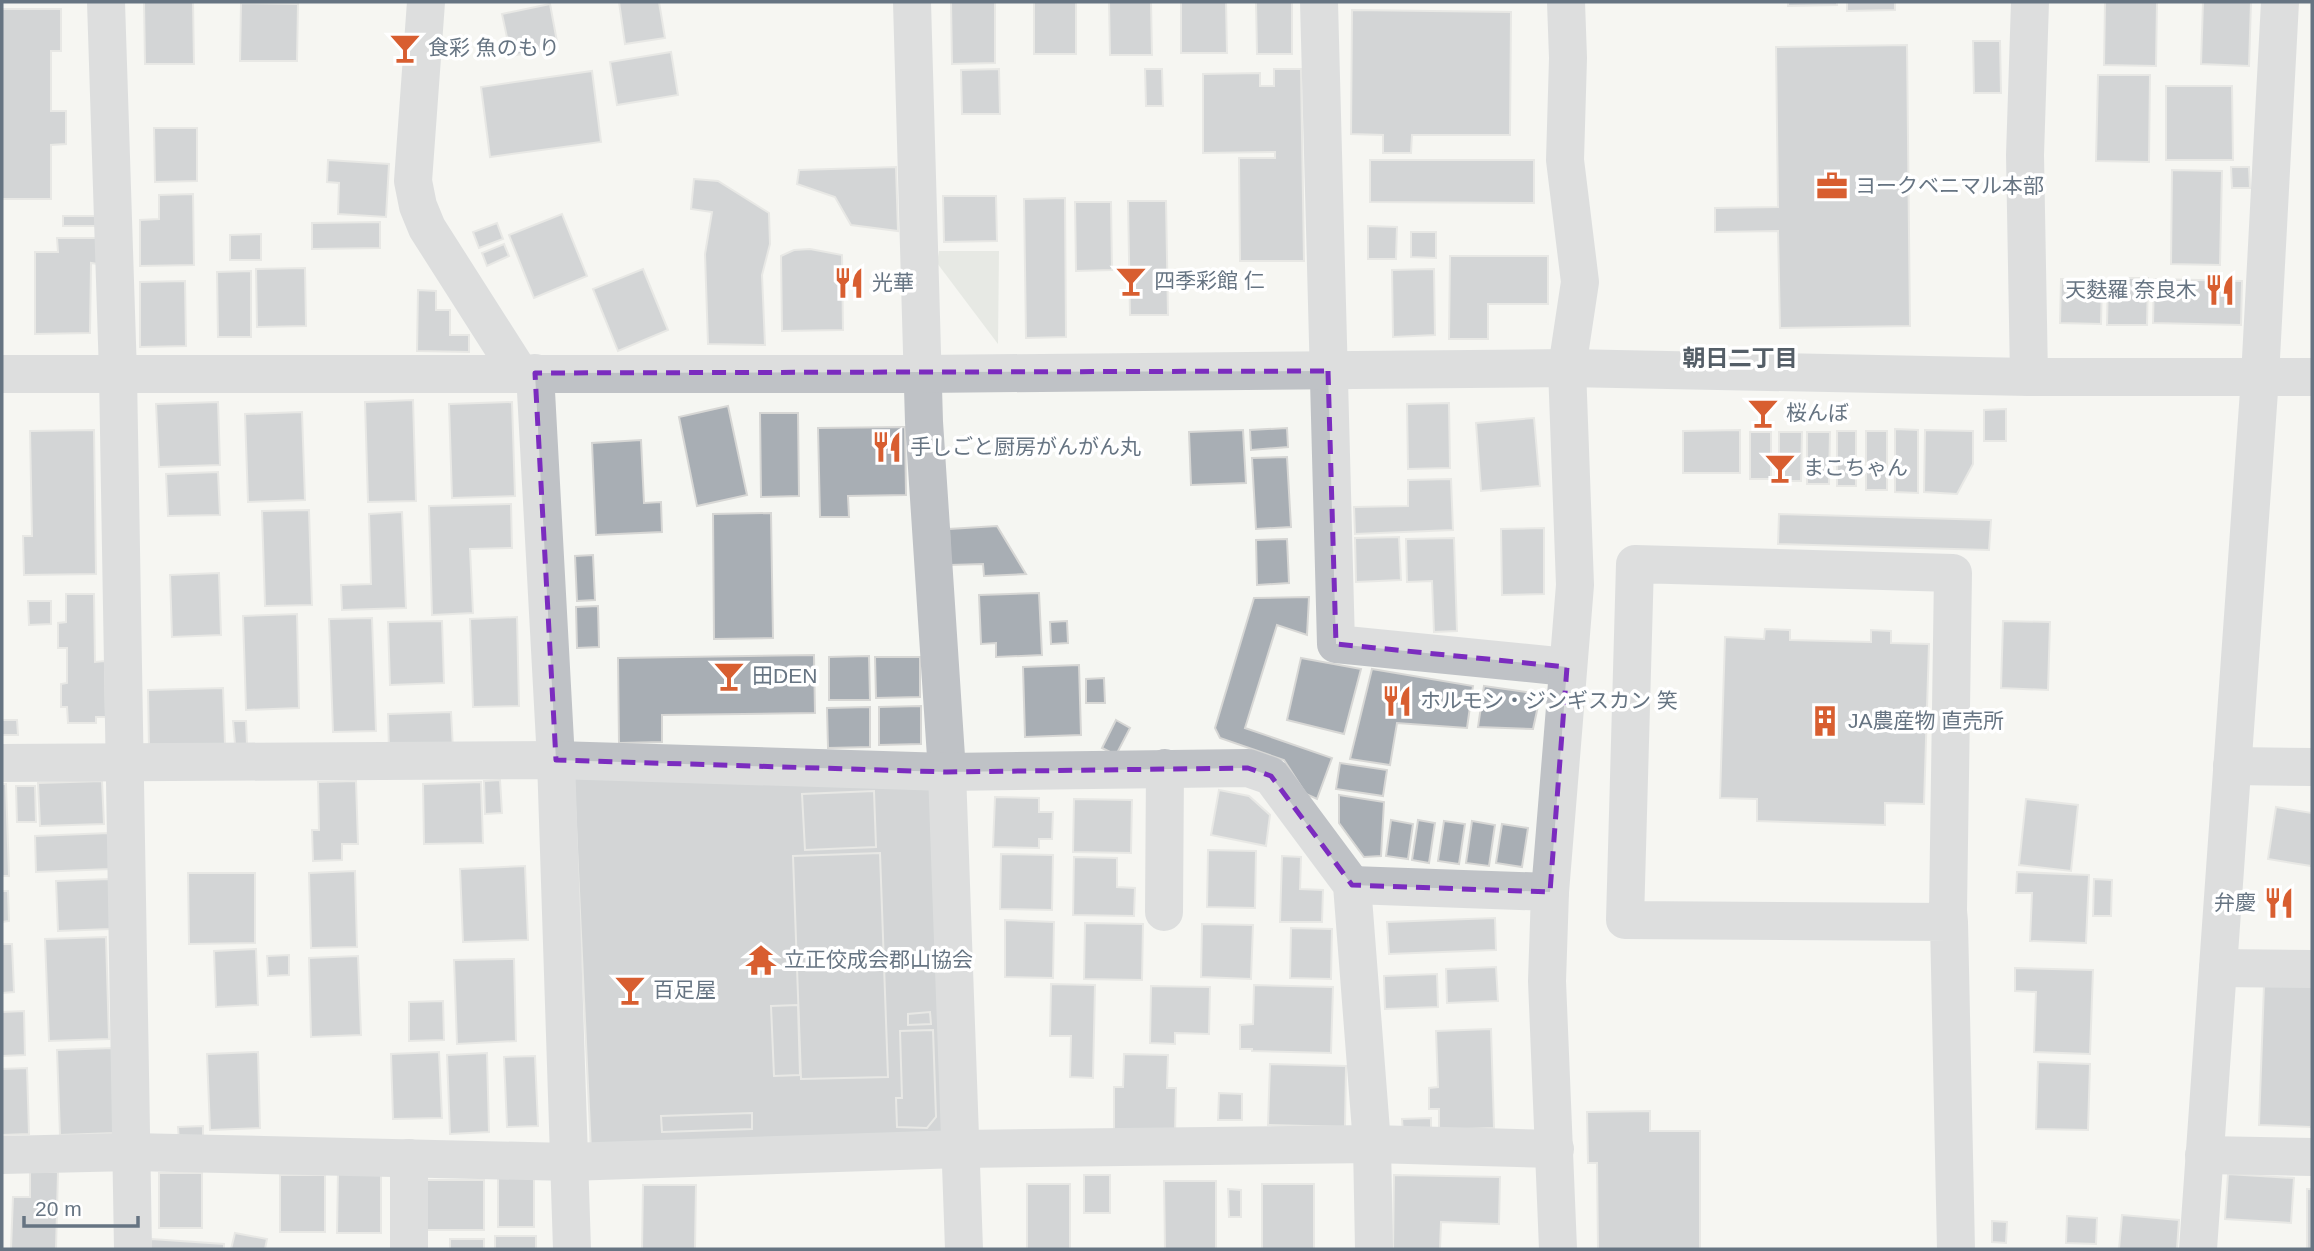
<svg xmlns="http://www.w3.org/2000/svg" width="2314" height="1251" viewBox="0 0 2314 1251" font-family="Helvetica,'Noto Sans JP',sans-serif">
	<rect width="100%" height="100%" fill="#f5f6f2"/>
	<polygon fill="#d5dad2" points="939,251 999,251 998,344 937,263"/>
	<g fill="#a8aeb4" stroke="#d7d7d5" stroke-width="2">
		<polygon points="144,2 193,2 194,64 145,64"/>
		<polygon points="619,2 659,2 665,38 625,44"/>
		<polygon points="951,2 995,2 995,63 952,64"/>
		<rect x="1034" y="2" width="42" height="52"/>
		<polygon points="1109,2 1151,2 1152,55 1110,55"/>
		<polygon points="1181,2 1226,2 1227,53 1181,53"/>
		<polygon points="1256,2 1292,2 1292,54 1257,54"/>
		<polygon points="1788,2 1837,2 1837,5 1788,6"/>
		<polygon points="1847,2 1895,2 1895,10 1847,11"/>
		<polygon points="2105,2 2157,2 2156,66 2104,65"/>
		<polygon points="2203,2 2251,2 2249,66 2201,64"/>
		<polygon points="241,3 298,4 297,61 240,61"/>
		<polygon points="550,4 558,47 511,56 502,14"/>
		<polygon points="2,9 61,9 61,51 51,51 51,111 66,111 66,144 51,145 51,199 2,199"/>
		<polygon points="1352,10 1511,12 1510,135 1412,135 1411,153 1383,153 1383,135 1351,134"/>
		<polygon points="1973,41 2000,41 2001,93 1974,93"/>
		<polygon points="1907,45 1910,326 1780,328 1778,231 1715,232 1715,208 1778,207 1776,47"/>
		<polygon points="671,52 678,95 617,105 610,62"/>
		<polygon points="999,69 1000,114 962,114 961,70"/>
		<polygon points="1145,69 1162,69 1163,106 1146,106"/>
		<polygon points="1274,69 1301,69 1304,261 1240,261 1239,158 1275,158 1275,152 1203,153 1203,74 1260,73 1260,86 1274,86"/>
		<polygon points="592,71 601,142 490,157 481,87"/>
		<polygon points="2098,75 2150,75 2149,162 2096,161"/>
		<polygon points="2166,86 2232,86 2233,160 2166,160"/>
		<polygon points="154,128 197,128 197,181 155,182"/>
		<polygon points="328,160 389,164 386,217 338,214 339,183 327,182"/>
		<polygon points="1370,160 1534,160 1534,203 1370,202"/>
		<polygon points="896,167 898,231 851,225 835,197 797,184 799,170"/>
		<polygon points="2231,167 2249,167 2250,188 2232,188"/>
		<polygon points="2172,170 2222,171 2220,265 2171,264"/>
		<polygon points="694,179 718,181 769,213 770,244 762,275 765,345 708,344 705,254 712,212 691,209"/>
		<polygon points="193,194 194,265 140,266 140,220 159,219 159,195"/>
		<polygon points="943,196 996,196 997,241 944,242"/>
		<polygon points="1065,198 1066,337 1026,338 1024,199"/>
		<polygon points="1128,201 1166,201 1168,315 1130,315"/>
		<polygon points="1075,202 1111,202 1112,270 1076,271"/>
		<polygon points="562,214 587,276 534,298 509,235"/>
		<rect x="63" y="216" width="35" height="10"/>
		<polygon points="380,222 380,248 312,249 312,223"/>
		<polygon points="497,223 503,239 479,248 473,232"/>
		<polygon points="1368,226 1397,227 1396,259 1368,259"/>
		<polygon points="1411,232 1436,232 1436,258 1411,257"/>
		<polygon points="261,234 261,260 230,260 230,235"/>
		<polygon points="57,238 98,238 98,264 91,263 90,333 35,334 35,252 58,252"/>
		<polygon points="504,244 509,256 487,266 482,253"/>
		<polygon points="810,249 842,255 843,330 782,331 781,256 794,250"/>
		<polygon points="1450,256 1548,256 1548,304 1488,304 1488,339 1449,339"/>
		<polygon points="305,268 306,326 257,327 256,269"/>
		<polygon points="643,269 668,330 618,351 593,289"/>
		<polygon points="1434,269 1435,335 1393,337 1392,270"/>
		<polygon points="251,271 251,337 218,337 217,272"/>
		<polygon points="2108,278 2148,278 2147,325 2107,325"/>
		<polygon points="2061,279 2102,280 2101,324 2060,323"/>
		<polygon points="2154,279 2242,281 2241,325 2153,323"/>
		<polygon points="185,281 186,346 140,347 140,282"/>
		<polygon points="418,290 436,291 436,310 450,310 450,335 469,335 469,352 417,351"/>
		<polygon points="413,400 416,501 368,502 365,402"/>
		<polygon points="218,402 220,465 159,467 156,404"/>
		<polygon points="512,402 515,496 452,498 449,404"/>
		<polygon points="1449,403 1450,468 1408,469 1407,404"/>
		<polygon points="728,406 747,495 697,506 679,417"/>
		<polygon points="2006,409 2006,441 1984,441 1984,410"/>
		<polygon points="302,412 305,500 248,502 245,414"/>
		<polygon points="760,413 798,413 799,496 761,497"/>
		<polygon points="1534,418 1540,486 1481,491 1476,423"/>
		<polygon points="905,427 906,495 848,496 849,517 820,517 818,428"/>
		<polygon points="1287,428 1288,447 1251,450 1250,430"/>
		<polygon points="1895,429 1918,430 1918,493 1895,492"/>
		<polygon points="94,430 96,574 24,575 23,536 32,536 30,431"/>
		<polygon points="1243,430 1246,483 1191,485 1189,432"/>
		<polygon points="1740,430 1740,473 1683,473 1683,431"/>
		<polygon points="1925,430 1973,431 1973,464 1957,494 1924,492"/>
		<rect x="1837" y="431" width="19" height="55"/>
		<rect x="1866" y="431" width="21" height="59"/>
		<rect x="1750" y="432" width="21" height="47"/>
		<polygon points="1779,432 1802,432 1801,481 1779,481"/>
		<polygon points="1807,432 1830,432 1829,484 1807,484"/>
		<polygon points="641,440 644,503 661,502 662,532 596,535 592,443"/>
		<polygon points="1287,457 1291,527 1256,529 1252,458"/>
		<polygon points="218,472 220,515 168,516 166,474"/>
		<polygon points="1451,479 1453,530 1355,534 1354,507 1408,506 1408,480"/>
		<polygon points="511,504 512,548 470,549 473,613 432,615 429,506"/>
		<polygon points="309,510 312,605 265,606 262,511"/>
		<polygon points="402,512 406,608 342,610 341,585 371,584 369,514"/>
		<polygon points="771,513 773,638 714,639 713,514"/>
		<polygon points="1779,514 1991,520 1989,550 1778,544"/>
		<polygon points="997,526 1026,574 984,576 983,564 950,565 949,529"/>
		<polygon points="1544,528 1544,594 1502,595 1501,529"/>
		<polygon points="1399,537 1401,580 1356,582 1355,538"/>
		<polygon points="1454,538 1457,631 1434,632 1432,581 1407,582 1406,539"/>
		<polygon points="1287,539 1289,583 1257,585 1256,540"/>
		<polygon points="593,555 595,600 577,601 575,556"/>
		<polygon points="219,573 221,635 172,637 170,575"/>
		<polygon points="1039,593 1042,655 996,657 996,643 981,644 979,595"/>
		<polygon points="66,594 94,594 95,662 105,661 106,717 96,717 96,723 68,723 67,707 61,707 61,684 67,683 67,648 58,648 58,623 66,622"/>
		<polygon points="1309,597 1307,635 1277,625 1245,728 1332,758 1317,799 1306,794 1284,760 1220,738 1215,728 1254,598"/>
		<polygon points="28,601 51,601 51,624 29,625"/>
		<polygon points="598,606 599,647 577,648 576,607"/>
		<polygon points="297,614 299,708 246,710 243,616"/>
		<polygon points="517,617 519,706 473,707 470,619"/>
		<polygon points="372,618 376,731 333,732 329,619"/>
		<polygon points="442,621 444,683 390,685 388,622"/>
		<polygon points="1067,621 1068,643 1051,644 1050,622"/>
		<polygon points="2003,621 2050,622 2048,690 2001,688"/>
		<polygon points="1765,629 1790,630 1790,640 1871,642 1871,630 1891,631 1891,643 1929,644 1924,804 1885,803 1885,825 1757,821 1757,799 1720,798 1725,637 1764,639"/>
		<polygon points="814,655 815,713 662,715 662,742 619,743 618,658"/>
		<polygon points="869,656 870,700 829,700 829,657"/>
		<polygon points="875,657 920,657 920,697 876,698"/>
		<polygon points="1301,658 1361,669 1344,734 1287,720"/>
		<polygon points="1079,665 1081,735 1025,737 1023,667"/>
		<polygon points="1372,669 1473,686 1467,728 1397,723 1390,765 1350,759"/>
		<polygon points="1104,678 1105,703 1086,703 1086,679"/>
		<polygon points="1484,686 1533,693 1538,706 1533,729 1478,727"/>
		<polygon points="223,688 225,744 149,747 148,690"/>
		<polygon points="921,706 921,744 879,745 879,707"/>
		<polygon points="870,707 870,747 828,748 827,708"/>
		<polygon points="451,712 453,749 389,751 388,714"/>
		<polygon points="2,720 17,720 18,735 2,735"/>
		<polygon points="1116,720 1130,728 1116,755 1102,748"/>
		<polygon points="233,721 246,721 247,744 235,744"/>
		<polygon points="573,761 932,781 949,1139 591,1151"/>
		<polygon points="1340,763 1387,770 1383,796 1336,789"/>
		<polygon points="500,780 502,813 485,814 484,781"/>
		<polygon points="102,781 104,824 40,826 38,783"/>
		<polygon points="356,781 358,844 342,844 342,860 313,861 312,830 319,830 318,782"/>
		<polygon points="481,782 483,843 424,844 423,784"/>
		<polygon points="2,784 6,784 9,876 2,876"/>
		<polygon points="16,786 35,786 36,822 17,822"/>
		<polygon points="1219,790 1249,796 1270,815 1266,846 1211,835"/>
		<polygon points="874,791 876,847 805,850 802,794"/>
		<polygon points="1339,795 1384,802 1381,856 1364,857 1339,823"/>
		<polygon points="995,797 1039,798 1039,812 1053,812 1052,839 1039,839 1039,848 993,847"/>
		<polygon points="1074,799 1132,800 1131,853 1073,852"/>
		<polygon points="2026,799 2078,805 2071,871 2019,865"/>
		<polygon points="2276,807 2312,813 2311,866 2268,859"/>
		<polygon points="1391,820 1413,824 1408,859 1386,856"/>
		<polygon points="1418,820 1435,823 1429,863 1412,860"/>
		<polygon points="1444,821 1465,824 1459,864 1438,861"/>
		<polygon points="1472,821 1495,825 1489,866 1466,863"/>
		<polygon points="1502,824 1528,828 1522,867 1496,863"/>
		<polygon points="109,833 111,869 36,872 35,836"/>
		<polygon points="1208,850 1256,851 1255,908 1207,907"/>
		<polygon points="880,853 888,1077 801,1079 793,856"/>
		<polygon points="1001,854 1053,855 1052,910 1000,909"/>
		<polygon points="1282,856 1301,857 1300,889 1323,890 1322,922 1280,922"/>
		<polygon points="1074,857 1117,858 1117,887 1135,888 1134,916 1073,915"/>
		<polygon points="525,866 528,940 463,942 460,869"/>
		<polygon points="355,871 357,947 311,948 309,873"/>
		<polygon points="2017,872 2089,875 2086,943 2030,941 2032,893 2016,893"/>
		<polygon points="188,873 255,873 255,943 189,944"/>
		<polygon points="110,879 111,929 58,931 56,881"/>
		<polygon points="2094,879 2112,880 2111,916 2093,916"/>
		<polygon points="2,891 8,891 9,921 2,922"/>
		<polygon points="1495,918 1496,950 1389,954 1387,922"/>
		<polygon points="1005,920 1054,922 1053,978 1005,977"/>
		<polygon points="1085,923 1143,924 1142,980 1084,979"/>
		<polygon points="1202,924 1253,925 1251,979 1201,977"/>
		<polygon points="1291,928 1332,929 1331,979 1290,978"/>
		<polygon points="106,937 109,1039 49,1041 45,939"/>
		<polygon points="2,944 12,944 14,992 2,993"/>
		<polygon points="256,949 258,1005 216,1007 214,951"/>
		<polygon points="289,955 289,975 268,976 267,956"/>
		<polygon points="358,956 361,1035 311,1037 309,958"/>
		<polygon points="514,959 516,1041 457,1044 454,960"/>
		<polygon points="1496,967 1498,1001 1447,1003 1446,969"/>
		<polygon points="2015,968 2093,970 2090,1054 2034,1052 2036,992 2015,991"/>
		<polygon points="1437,974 1438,1007 1385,1009 1384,976"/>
		<polygon points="1051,984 1095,985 1093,1078 1070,1077 1071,1036 1050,1036"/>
		<polygon points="1254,985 1333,987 1331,1053 1252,1051 1252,1049 1240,1049 1240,1025 1253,1024"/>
		<polygon points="2264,985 2312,986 2311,1127 2259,1125"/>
		<polygon points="1151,986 1210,987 1209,1034 1175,1033 1175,1044 1150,1043"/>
		<polygon points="443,1001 444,1040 409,1041 409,1002"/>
		<polygon points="798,1005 800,1075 774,1076 771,1006"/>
		<polygon points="24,1011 25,1055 2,1056 2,1012"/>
		<polygon points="930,1012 931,1024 908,1025 908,1014"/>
		<polygon points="1491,1029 1494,1128 1439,1130 1439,1109 1429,1109 1429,1088 1438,1087 1436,1031"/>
		<polygon points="933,1030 936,1117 927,1128 897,1127 896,1098 902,1098 900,1031"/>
		<polygon points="113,1048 116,1133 60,1135 57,1050"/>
		<polygon points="258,1052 260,1128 210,1130 207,1054"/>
		<polygon points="439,1052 442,1118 393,1119 391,1054"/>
		<polygon points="487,1053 489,1132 450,1134 447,1055"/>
		<polygon points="1124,1054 1168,1055 1167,1088 1176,1088 1175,1134 1114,1132 1114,1087 1123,1087"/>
		<polygon points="535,1056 538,1126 507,1127 504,1057"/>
		<polygon points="2038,1062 2090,1064 2088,1130 2036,1129"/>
		<polygon points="1270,1064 1346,1066 1345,1127 1268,1125"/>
		<polygon points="27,1068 29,1134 2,1135 2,1069"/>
		<polygon points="1219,1093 1242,1094 1242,1120 1218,1120"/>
		<polygon points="1650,1111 1650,1131 1700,1131 1700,1249 1598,1249 1597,1163 1588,1163 1587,1112"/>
		<polygon points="752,1113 752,1129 662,1132 661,1116"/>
		<polygon points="1431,1118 1431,1132 1403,1133 1402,1119"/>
		<polygon points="203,1126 203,1141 179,1142 178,1127"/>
		<polygon points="30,1171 58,1172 56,1249 11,1249 13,1197 30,1197"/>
		<polygon points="338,1171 381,1171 381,1233 337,1233"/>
		<rect x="159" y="1173" width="43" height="55"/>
		<polygon points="2228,1174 2294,1178 2291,1223 2225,1219"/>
		<rect x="280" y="1175" width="45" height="57"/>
		<rect x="1084" y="1175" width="26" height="38"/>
		<polygon points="1394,1175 1500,1177 1499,1224 1441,1222 1440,1249 1393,1249"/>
		<rect x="498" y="1176" width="36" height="51"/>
		<polygon points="427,1180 484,1180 484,1230 426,1230"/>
		<polygon points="1164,1181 1216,1181 1216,1249 1165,1249"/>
		<rect x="1027" y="1184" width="43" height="65"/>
		<rect x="1262" y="1184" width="52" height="65"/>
		<polygon points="643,1185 696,1185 695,1249 642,1249"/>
		<polygon points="1228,1189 1241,1190 1241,1217 1229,1217"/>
		<rect x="2307" y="1189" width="5" height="60"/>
		<polygon points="2122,1215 2179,1220 2177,1249 2119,1249"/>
		<polygon points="2067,1216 2097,1218 2096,1244 2066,1243"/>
		<polygon points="1992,1221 2007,1222 2006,1243 1992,1242"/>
		<polygon points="235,1233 267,1239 265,1249 231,1249"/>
		<rect x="495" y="1236" width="41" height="13"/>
		<polygon points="151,1239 224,1244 224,1249 150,1249"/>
		<rect x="450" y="1239" width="34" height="10"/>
	</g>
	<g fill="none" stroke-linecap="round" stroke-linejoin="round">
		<g stroke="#bfc2c6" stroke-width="38">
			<polyline points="106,2 118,374 133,1249"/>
			<polyline points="426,2 413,181 418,206 427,228 520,374"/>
			<polyline points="912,2 924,422 947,772 964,1249"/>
			<polyline points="1319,2 1336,644 1567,667"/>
			<polyline points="535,373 556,760 572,1249"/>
			<polyline points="2,374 922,374 1567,368 2029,377 2312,377"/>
			<polyline points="2029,377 2025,155 2030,2"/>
			<polyline points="2,763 556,760 947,772 1248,768 1271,776 1352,885 1372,1144 1374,1249"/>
			<polyline points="2232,766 2312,767"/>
			<polyline points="1352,885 1550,892"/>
			<polyline points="1164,912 1165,768"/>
			<polyline points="1949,922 1625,920 1635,564 1953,573 1948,911 1949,922 1956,1249"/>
			<polyline points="2218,968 2312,969"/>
			<polyline points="2,1155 132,1152 569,1162 960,1149 1372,1144 1555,1149"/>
			<polyline points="2204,1155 2312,1157"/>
			<polyline points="409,1158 409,1249"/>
			<polyline points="1558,1249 1547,981 1550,892 1575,585 1567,368 1580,282 1565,160 1568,58 1566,2"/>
			<polyline points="2198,1249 2260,377 2280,2"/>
		</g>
	</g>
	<path d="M0 0H2314V1251H0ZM1328 371 1336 644 1567 667 1550 892 1352 885 1271 776 1248 768 947 772 556 760 535 373Z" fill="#f5f6f2" fill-opacity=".55" fill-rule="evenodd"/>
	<path fill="none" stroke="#7b2cbf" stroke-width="5" stroke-dasharray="14 9" stroke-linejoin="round" d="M1328 371 1336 644 1567 667 1550 892 1352 885 1271 776 1248 768 947 772 556 760 535 373Z"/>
	<defs>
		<symbol id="bar-bare" viewBox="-9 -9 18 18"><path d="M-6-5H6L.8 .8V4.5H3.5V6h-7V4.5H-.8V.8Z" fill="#d85e30" stroke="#fff" stroke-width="2.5" paint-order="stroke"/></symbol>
		<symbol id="office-bare" viewBox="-9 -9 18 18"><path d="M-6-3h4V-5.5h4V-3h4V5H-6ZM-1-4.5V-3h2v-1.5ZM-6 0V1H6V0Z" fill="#d85e30" stroke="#fff" stroke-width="2.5" paint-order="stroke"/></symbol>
		<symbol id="restaurant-bare" viewBox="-9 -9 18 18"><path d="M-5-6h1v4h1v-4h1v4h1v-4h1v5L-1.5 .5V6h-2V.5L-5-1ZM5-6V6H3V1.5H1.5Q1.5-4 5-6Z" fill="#d85e30" stroke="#fff" stroke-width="2.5" paint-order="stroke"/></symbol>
		<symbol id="building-bare" viewBox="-9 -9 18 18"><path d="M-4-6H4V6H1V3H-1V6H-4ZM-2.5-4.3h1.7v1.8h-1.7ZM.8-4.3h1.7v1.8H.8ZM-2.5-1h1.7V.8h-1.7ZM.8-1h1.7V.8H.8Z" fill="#d85e30" stroke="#fff" stroke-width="2.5" paint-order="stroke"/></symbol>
		<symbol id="temple-bare" viewBox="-9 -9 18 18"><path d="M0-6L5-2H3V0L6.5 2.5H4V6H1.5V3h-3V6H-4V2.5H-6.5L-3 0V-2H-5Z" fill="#d85e30" stroke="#fff" stroke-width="2.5" paint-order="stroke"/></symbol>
	</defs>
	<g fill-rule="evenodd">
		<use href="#bar-bare" x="383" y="26" width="44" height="44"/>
		<use href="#office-bare" x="1810" y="164" width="44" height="44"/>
		<use href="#bar-bare" x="1109" y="259" width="44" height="44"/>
		<use href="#restaurant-bare" x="827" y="261" width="44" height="44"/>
		<use href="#restaurant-bare" x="2198" y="268" width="44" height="44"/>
		<use href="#bar-bare" x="1741" y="391" width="44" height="44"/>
		<use href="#restaurant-bare" x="865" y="425" width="44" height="44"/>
		<use href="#bar-bare" x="1758" y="446" width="44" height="44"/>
		<use href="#bar-bare" x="707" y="654" width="44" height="44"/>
		<use href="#restaurant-bare" x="1375" y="679" width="44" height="44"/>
		<use href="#building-bare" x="1803" y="699" width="44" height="44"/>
		<use href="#restaurant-bare" x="2257" y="881" width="44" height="44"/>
		<use href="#temple-bare" x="739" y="938" width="44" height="44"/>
		<use href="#bar-bare" x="608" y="968" width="44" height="44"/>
	</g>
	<g text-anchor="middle" stroke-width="7" stroke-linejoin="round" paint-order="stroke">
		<g font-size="21" fill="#667482" stroke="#fff" text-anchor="start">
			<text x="428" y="55">食彩 魚のもり</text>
			<text x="1855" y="193">ヨークベニマル本部</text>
			<text x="1154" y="288">四季彩館 仁</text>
			<text x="872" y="290">光華</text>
			<text x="2197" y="297" text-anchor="end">天麩羅 奈良木</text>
			<text x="1786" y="420">桜んぼ</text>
			<text x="910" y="454">手しごと厨房がんがん丸</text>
			<text x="1803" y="475">まこちゃん</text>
			<text x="752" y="683">田DEN</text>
			<text x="1420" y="708">ホルモン・ジンギスカン 笑</text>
			<text x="1848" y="728">JA農産物 直売所</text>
			<text x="2256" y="910" text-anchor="end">弁慶</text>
			<text x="784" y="967">立正佼成会郡山協会</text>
			<text x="653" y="997">百足屋</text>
		</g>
		<g font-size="23" font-weight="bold" fill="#545e67" stroke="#fff">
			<text x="1740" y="366">朝日二丁目</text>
		</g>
	</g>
	<rect width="2314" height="1251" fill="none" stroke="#667482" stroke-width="7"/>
	<path d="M24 1216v10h114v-10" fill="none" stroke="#667482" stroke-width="3.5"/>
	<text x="35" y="1216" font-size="21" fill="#667482" stroke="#ffffff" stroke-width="5" paint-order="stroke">20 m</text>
</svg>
